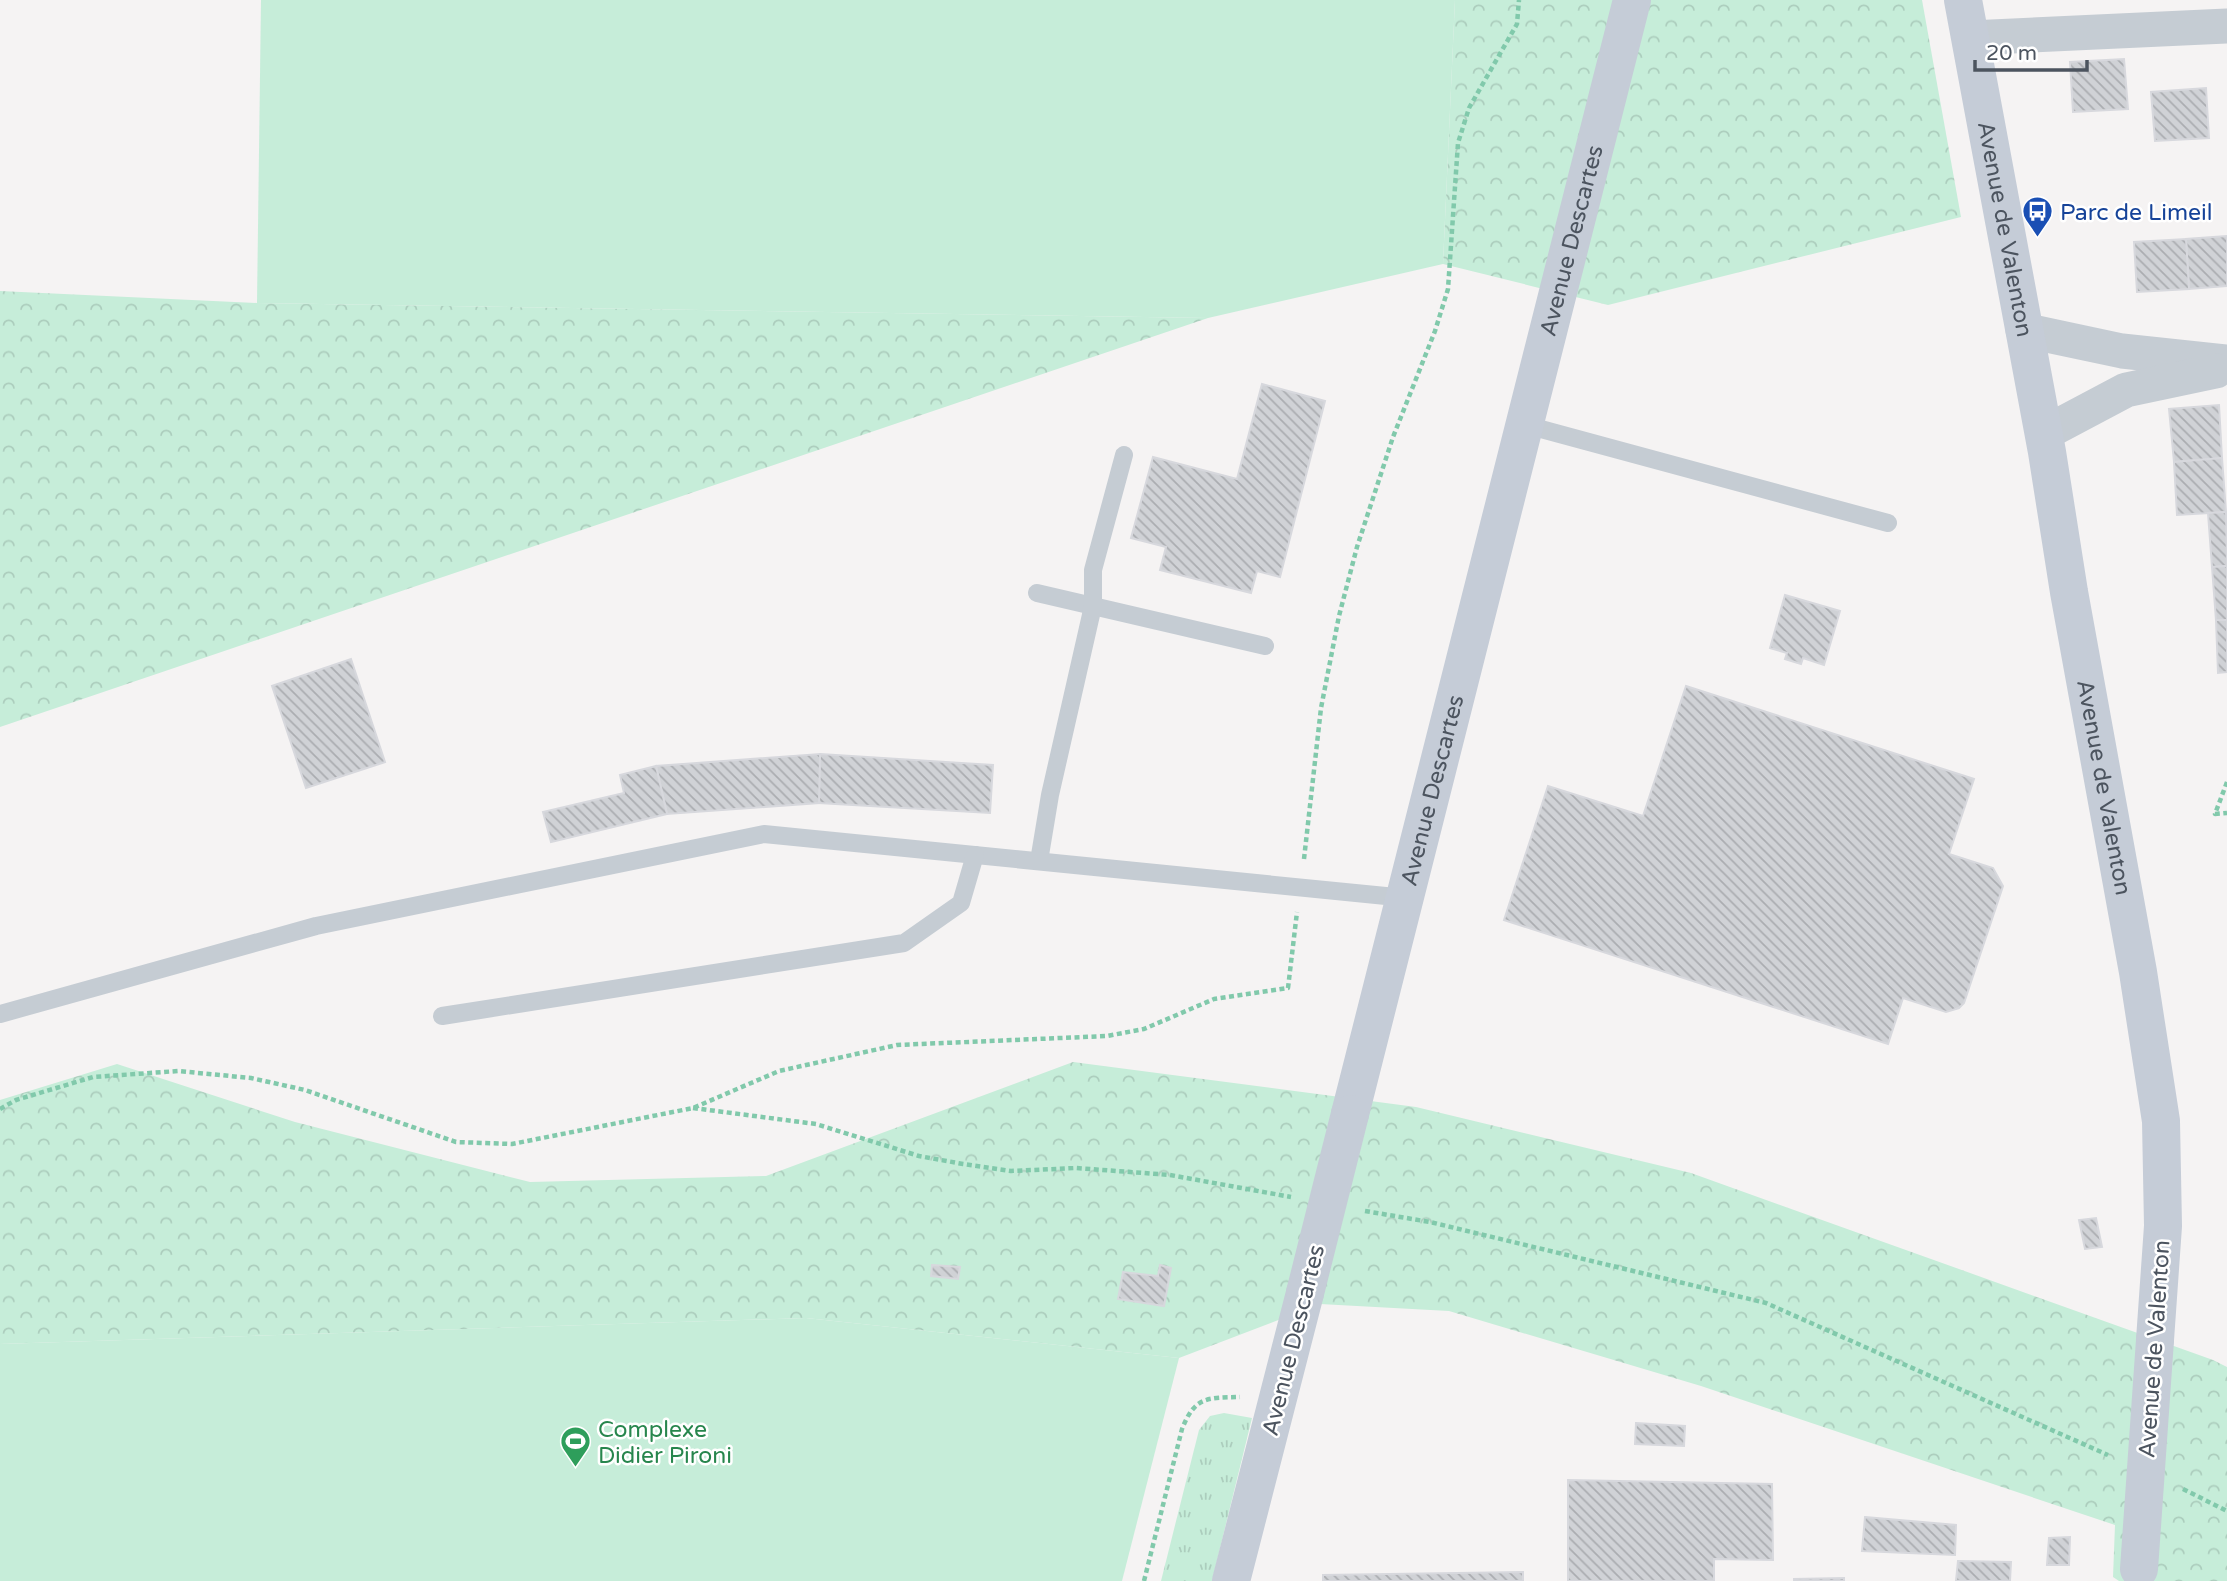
<svg xmlns="http://www.w3.org/2000/svg" width="2227" height="1581" viewBox="0 0 2227 1581" font-family="'Varela Round',sans-serif">
	<defs>
		<pattern id="grass-tufts" width="24" height="20" patternUnits="userSpaceOnUse" patternTransform="scale(1.75)"><rect width="24" height="20" fill="#c6edd9"/><path d="M3 7l-1-3M5 7V3M7 7l1-3M15 17l-1-3M17 17v-4M19 17l1-3" fill="none" stroke="#accdbd"/></pattern>
		<pattern id="forest-crowns" width="20" height="18" patternUnits="userSpaceOnUse" patternTransform="scale(1.75)"><rect width="20" height="18" fill="#c6edd9"/><path d="M2 6a3 3 0 1 1 6 0M12 15a3 3 0 1 1 6 0" fill="none" stroke="#accdbd"/></pattern>
		<pattern id="building-back-hatch" width="6" height="6" patternUnits="userSpaceOnUse" patternTransform="scale(1.75)"><rect width="6" height="6" fill="#d0d2d6"/><path d="M-1 5l2 2M0 0l6 6M5-1l2 2" fill="none" stroke="#abadb1"/></pattern>
	</defs>
	<rect width="100%" height="100%" fill="#f5f3f3"/>
	<polygon fill="url(#grass-tufts)" points="1224,1413 1252,1418 1212,1581 1161,1581 1199,1430 1210,1416"/>
	<g fill="url(#forest-crowns)">
		<polygon points="1455,0 1922,0 1961,217 1608,305 1443,264"/>
		<polygon points="0,291 257,303 1208,318 0,727"/>
		<polygon points="1073,1062 1416,1107 1691,1173 2213,1360 2227,1367 2227,1581 2119,1581 2113,1577 2115,1525 1701,1386 1449,1311 1320,1304 1179,1358 806,1318 0,1344 0,1100 117,1064 295,1122 530,1182 766,1176"/>
	</g>
	<g fill="#c6edd9">
		<polygon points="261,0 1455,0 1443,264 1208,318 257,303"/>
		<polygon points="806,1318 1179,1358 1122,1581 0,1581 0,1344"/>
	</g>
	<g fill="url(#building-back-hatch)" stroke="#d7d8dd" stroke-width="2">
		<polygon points="2124,59 2128,109 2073,112 2070,62"/>
		<polygon points="2206,88 2209,138 2155,141 2151,92"/>
		<polygon points="2227,236 2227,286 2189,289 2186,239"/>
		<polygon points="2186,239 2189,289 2137,292 2134,242"/>
		<polygon points="1262,384 1325,401 1280,577 1257,571 1251,593 1160,570 1166,547 1131,538 1153,457 1237,479"/>
		<polygon points="2219,405 2222,458 2174,462 2169,409"/>
		<polygon points="2222,458 2226,512 2177,515 2174,462"/>
		<polygon points="2226,512 2227,566 2212,567 2208,513"/>
		<polygon points="2227,566 2227,620 2216,620 2212,567"/>
		<polygon points="1785,595 1840,611 1824,665 1803,658 1801,664 1785,659 1787,653 1770,648"/>
		<polygon points="2216,620 2227,620 2227,672 2218,673"/>
		<polygon points="351,659 385,762 306,788 272,686"/>
		<polygon points="1686,686 1974,779 1949,854 1993,868 2003,886 1964,1003 1959,1008 1946,1012 1903,998 1888,1044 1504,920 1548,786 1643,816"/>
		<polygon points="820,754 993,765 990,813 819,803"/>
		<polygon points="820,754 819,803 667,814 656,766"/>
		<polygon points="656,766 667,814 551,842 543,812 624,793 620,775"/>
		<polygon points="2096,1218 2102,1247 2085,1249 2079,1220"/>
		<polygon points="932,1265 960,1267 958,1279 931,1276"/>
		<polygon points="1160,1265 1171,1268 1164,1306 1118,1299 1123,1272 1158,1276"/>
		<polygon points="1636,1423 1685,1426 1684,1446 1635,1444"/>
		<polygon points="1568,1480 1772,1484 1773,1560 1714,1559 1714,1581 1568,1581"/>
		<polygon points="1865,1517 1956,1525 1955,1555 1862,1551"/>
		<polygon points="2070,1537 2069,1565 2047,1565 2049,1538"/>
		<polygon points="1958,1561 2011,1562 2010,1581 1956,1581"/>
		<polygon points="1523,1572 1523,1581 1323,1581 1323,1575"/>
		<polygon points="1844,1578 1844,1581 1794,1581 1794,1579"/>
	</g>
	<g fill="none" stroke-linecap="round" stroke-linejoin="round">
		<g stroke="#81c9ab" stroke-width="4.5" stroke-dasharray="5 3.5" stroke-linecap="butt">
			<polyline points="2227,782 2215,814 2227,813"/>
			<polyline points="1304,859 1321,708 1339,616 1357,547 1393,437 1435,331 1448,289 1458,143 1469,108 1517,24 1519,0"/>
			<polyline points="693,1108 816,1124 919,1156 963,1164 1011,1171 1076,1168 1170,1175 1291,1197"/>
			<polyline points="0,1109 16,1100 93,1077 178,1071 251,1078 305,1090 456,1142 512,1144 693,1108 779,1071 897,1045 1107,1036 1144,1029 1214,999 1288,988 1297,912"/>
			<polyline points="1365,1211 1430,1222 1766,1303 2108,1455"/>
			<polyline points="2183,1489 2227,1511"/>
			<path d="M1144 1581 1182 1429C1195 1396 1207 1398 1240 1397"/>
		</g>
		<g stroke="#c5ccd3" stroke-width="18">
			<polyline points="1526,425 1888,523"/>
			<polyline points="1037,593 1265,646"/>
			<polyline points="1039,861 1050,795 1093,606 1093,570 1124,455"/>
			<polyline points="0,1014 316,926 764,834 1406,898"/>
			<polyline points="442,1016 904,943 961,903 975,855"/>
		</g>
		<g stroke="#c5ccd3" stroke-width="35">
			<polyline points="1970,38 2227,26"/>
			<polyline points="2023,330 2122,351 2227,362"/>
			<polyline points="2043,434 2126,390 2216,371"/>
		</g>
		<g stroke="#c5ccd7" stroke-width="38">
			<path id="s1" d="M1963 0 2047 452 2069 592 2138 972 2161 1121 2163 1226 2155 1340"/>
			<path id="s2" d="M1350 1114 1632 0"/>
			<polyline points="1231,1581 1305,1293"/>
		</g>
		<g stroke="#c5ccd7" stroke-width="38">
			<polyline points="1305,1293 1350,1114"/>
			<polyline points="2139,1569 2155,1340"/>
		</g>
	</g>
	<defs>
		<symbol id="bus-pin" viewBox="-11 -11 22 30"><path d="M0 17L-7.5 6A9.5 9.5 0 1 1 7.5 6Z" fill="#1a4fb4" stroke="#fff"/><path d="M-5-6H5V4H4V6H2V4H-2V6H-4V4H-5ZM-3.5-4V0h7V-4ZM-3.5 1.2v1.5H-2V1.2ZM2 1.2v1.5H3.5V1.2Z" fill="#fff"/></symbol>
		<symbol id="stadium-pin" viewBox="-11 -11 22 30"><path d="M0 17L-7.5 6A9.5 9.5 0 1 1 7.5 6Z" fill="#2e9e5b" stroke="#fff"/><path d="M0-5a6.5 5 0 1 0 0 10a6.5 5 0 1 0 0-10ZM-3.5-1.8h7v3.6h-7Z" fill="#fff"/></symbol>
	</defs>
	<g fill-rule="evenodd">
		<use href="#bus-pin" x="2020" y="194" width="35" height="47"/>
		<use href="#stadium-pin" x="558" y="1424" width="35" height="47"/>
	</g>
	<g text-anchor="middle" stroke-width="5" stroke-linejoin="round" paint-order="stroke">
		<g font-size="23" fill="#164399" stroke="#fff" text-anchor="start">
			<text x="2060" y="220">Parc de Limeil</text>
		</g>
		<g font-size="23" fill="#4c545f" stroke="#fff">
			<text dy="8" stroke="none"><textPath href="#s1" startOffset="233">Avenue de Valenton</textPath></text>
			<text dy="8" stroke="none"><textPath href="#s2" startOffset="901">Avenue Descartes</textPath></text>
			<text dy="8" stroke="none"><textPath href="#s1" startOffset="800">Avenue de Valenton</textPath></text>
			<text dy="8" stroke="none"><textPath href="#s2" startOffset="334">Avenue Descartes</textPath></text>
			<text transform="translate(1293 1340) rotate(-76)" y="8">Avenue Descartes</text>
			<text transform="translate(2154 1349) rotate(-86)" y="8">Avenue de Valenton</text>
		</g>
		<g font-size="23" fill="#27864d" stroke="#fff" text-anchor="start">
			<text x="598" y="1437">Complexe<tspan x="598" dy="26">Didier Pironi</tspan></text>
		</g>
	</g>
	<path d="M1975 60v10h112v-10" fill="none" stroke="#4c545f" stroke-width="3.5"/>
	<text x="1986" y="60" font-size="21" fill="#4c545f" stroke="#ffffff" stroke-width="5" paint-order="stroke">20 m</text>
</svg>
